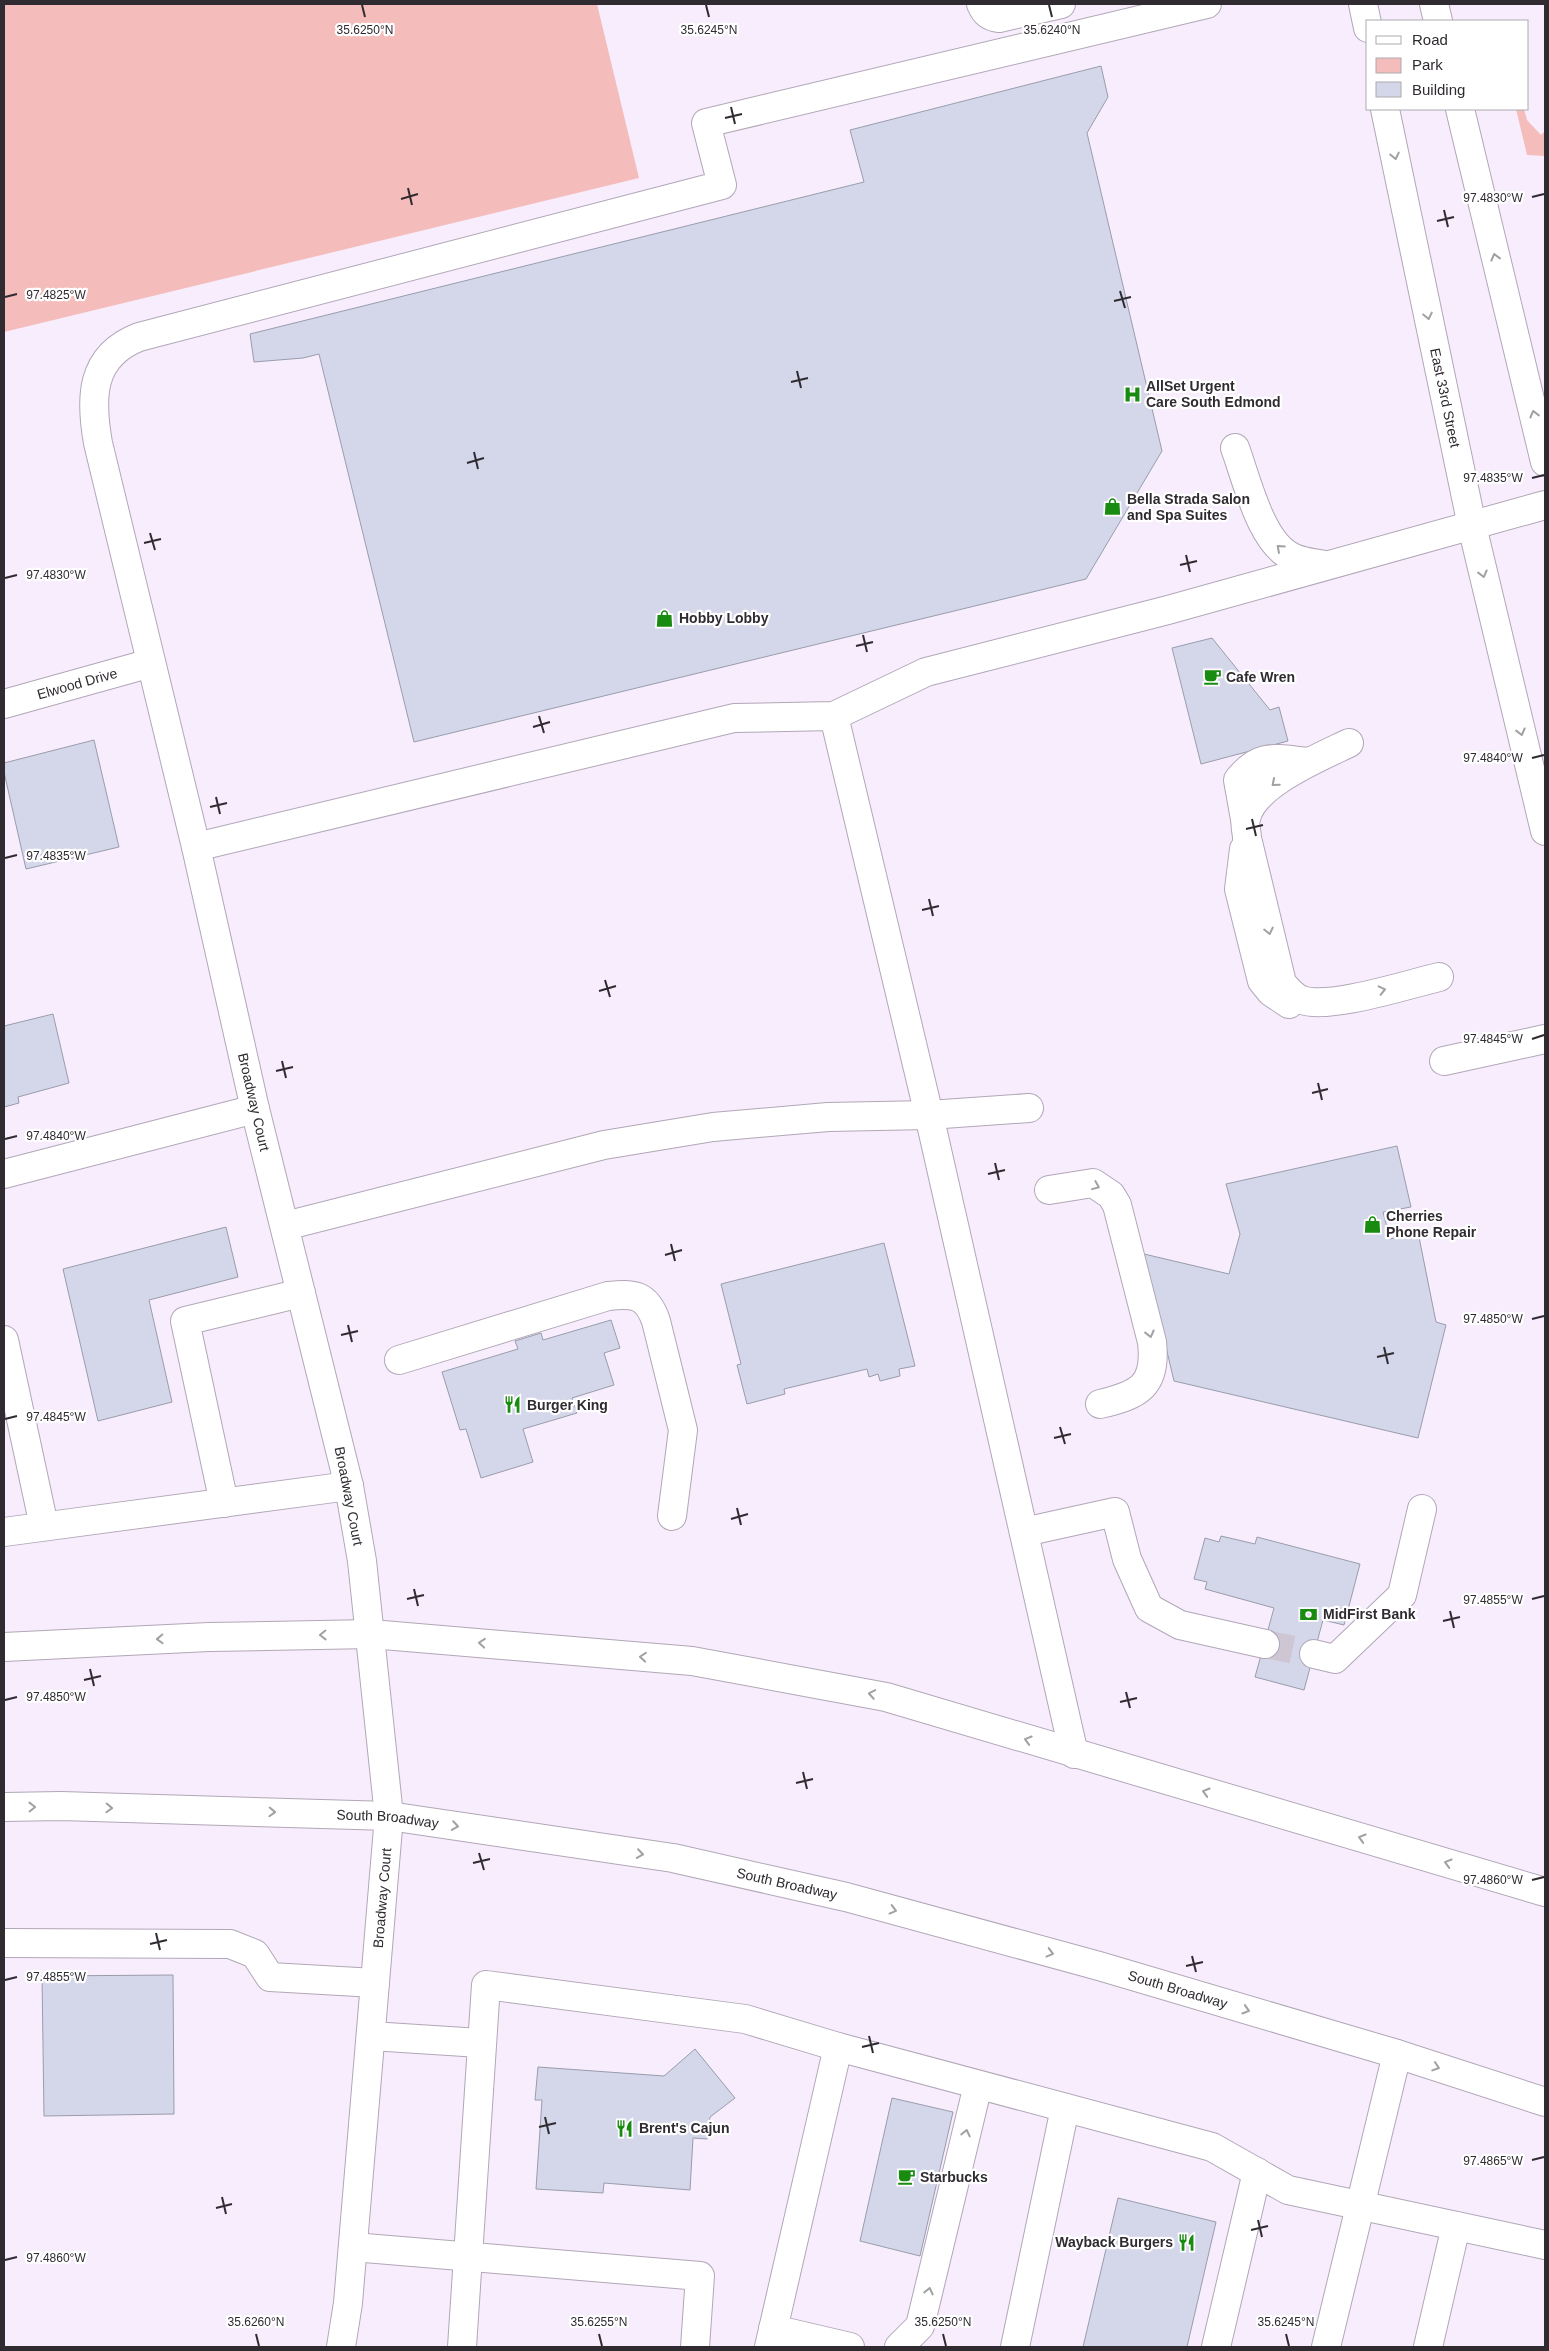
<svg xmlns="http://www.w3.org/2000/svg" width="1549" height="2351" viewBox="0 0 1549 2351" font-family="Helvetica,sans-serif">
	<rect width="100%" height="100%" fill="#f7edfd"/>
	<g fill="#f4bdbb">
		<polygon points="4,4 597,4 639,178 4,332"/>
		<polygon points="1516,109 1524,109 1527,120 1541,135 1545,131 1545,156 1527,155"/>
	</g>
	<g fill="#d4d7e9" stroke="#999cac">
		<polygon points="1101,66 1108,97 1087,133 1162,451 1086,579 414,742 319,354 303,358 254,362 250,334 864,182 850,130"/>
		<polygon points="1212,638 1270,710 1279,707 1288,741 1201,764 1172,648"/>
		<polygon points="94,740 119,847 26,869 4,772 4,763"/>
		<polygon points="53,1014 69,1083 18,1097 19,1103 4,1107 4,1026"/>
		<polygon points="1397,1146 1411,1207 1383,1212 1390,1239 1418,1232 1436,1322 1446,1325 1418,1438 1174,1381 1144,1254 1229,1274 1240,1234 1226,1184"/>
		<polygon points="226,1227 238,1277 149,1300 172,1402 98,1421 63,1269"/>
		<polygon points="884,1243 915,1366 899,1369 900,1376 880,1381 878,1374 869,1377 867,1369 784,1389 785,1394 747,1404 737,1365 741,1364 721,1284"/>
		<polygon points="611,1320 620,1348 604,1353 614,1385 572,1398 577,1413 523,1429 533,1462 481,1478 466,1429 460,1430 442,1372 518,1349 515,1341 541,1333 543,1340"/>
		<polygon points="1221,1536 1255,1544 1257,1537 1360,1564 1344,1625 1323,1620 1304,1690 1255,1677 1274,1608 1205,1589 1207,1582 1194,1579 1205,1538 1219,1542"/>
		<polygon points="173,1975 174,2114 44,2116 42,1976"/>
		<polygon points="695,2049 735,2098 710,2117 707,2139 693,2138 690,2190 604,2183 603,2193 536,2189 542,2100 535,2100 538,2067 664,2076"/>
		<polygon points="892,2098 953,2112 920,2256 860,2241"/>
		<polygon points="1118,2198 1216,2222 1187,2347 1083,2347"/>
	</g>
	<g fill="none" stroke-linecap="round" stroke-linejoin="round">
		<polyline stroke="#cfc6d4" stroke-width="28" stroke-dasharray="28 14" stroke-linecap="butt" points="1265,1644 1314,1654"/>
		<defs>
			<g id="minor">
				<path d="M981 4C985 13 989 17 999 18L1061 4"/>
				<path d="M1235 448C1247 480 1261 545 1294 558 1303 562 1314 563 1324 565"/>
				<path id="s1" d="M4 704 151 663"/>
				<polyline points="834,716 929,1115 1074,1754"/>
				<path d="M1349 743C1320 757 1252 785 1246 819 1244 824 1247 832 1247 838L1282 983C1287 989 1293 997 1302 1000 1329 1010 1409 984 1439 977"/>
				<path d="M1245 819 1238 780C1260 752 1277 759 1309 762"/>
				<polyline points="196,847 734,718 834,716 926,672 1168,610 1545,505"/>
				<polyline points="1244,849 1239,889 1262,981 1271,992 1289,1004"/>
				<polyline points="1444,1061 1545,1039"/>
				<polyline points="4,1174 255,1109"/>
				<path d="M1049 1190 1093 1183 1111 1195 1117 1205 1152 1342C1157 1386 1139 1395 1100 1404"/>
				<polyline points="285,1226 604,1145 713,1127 828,1117 929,1115 1029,1108"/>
				<polyline points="4,1340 44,1526"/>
				<path d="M399 1360 608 1296C635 1293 647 1295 656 1321L683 1430 672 1516"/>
				<polyline points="224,1503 185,1321 301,1293"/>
				<polyline points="4,1532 349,1486"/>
				<polyline points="1024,1532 1115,1512 1127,1559 1149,1608 1180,1625 1265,1644"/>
				<polyline points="1314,1654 1335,1659 1402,1595 1422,1509"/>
				<polyline points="4,1943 230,1944 255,1954 270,1977 375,1983"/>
				<polyline points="371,2036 480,2043"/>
				<polyline points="353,2247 700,2276 695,2347"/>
				<polyline points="773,2329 850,2347"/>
				<path id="s2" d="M341 2347 348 2303 389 1816 362 1561 349 1486 255 1109 196 847 98 443C90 398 90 356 139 337L722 185 706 123 1207 4"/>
				<polyline points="462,2347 486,1985 745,2019 838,2047 1212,2147 1288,2190 1545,2245"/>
				<polyline points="769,2347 838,2047"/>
				<polyline points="899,2347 920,2326 978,2085"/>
				<polyline points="1015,2347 1065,2108"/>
				<polyline points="1216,2347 1257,2172"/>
				<polyline points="1326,2347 1397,2054"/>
				<polyline points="1428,2347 1456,2226"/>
			</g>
			<g id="major">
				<polyline points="1363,4 1368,28"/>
				<polyline points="1434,4 1438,21"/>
				<path id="s3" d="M1385 109 1472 526 1545 831"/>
				<polyline points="1460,109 1545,462"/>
				<polyline points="4,1647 209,1637 371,1634 692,1661 886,1697 1545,1892"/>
				<path id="s4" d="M4 1807 61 1806 389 1816 673 1858 846 1897 1099 1966 1397 2054 1545 2102"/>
			</g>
		</defs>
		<use href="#minor" stroke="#b1a7b7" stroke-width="30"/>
		<use href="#major" stroke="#b1a7b7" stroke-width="30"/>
		<use href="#minor" stroke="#fff" stroke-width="28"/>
		<use href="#major" stroke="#fff" stroke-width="28"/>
	</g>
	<defs><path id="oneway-chevron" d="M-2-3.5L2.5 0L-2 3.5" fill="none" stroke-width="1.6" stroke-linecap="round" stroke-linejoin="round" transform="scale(1.25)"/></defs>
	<g stroke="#a1a0a2">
		<use href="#oneway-chevron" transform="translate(1395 156) rotate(78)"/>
		<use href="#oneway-chevron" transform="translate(1495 257) rotate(-104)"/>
		<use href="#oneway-chevron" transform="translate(1428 316) rotate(78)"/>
		<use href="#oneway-chevron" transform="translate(1534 414) rotate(-104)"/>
		<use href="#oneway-chevron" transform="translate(1280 548) rotate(-138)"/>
		<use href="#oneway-chevron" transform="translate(1483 574) rotate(76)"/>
		<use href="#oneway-chevron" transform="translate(1521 732) rotate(76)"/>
		<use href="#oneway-chevron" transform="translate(1275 783) rotate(140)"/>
		<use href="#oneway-chevron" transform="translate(1269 931) rotate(77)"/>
		<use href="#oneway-chevron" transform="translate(1382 990) rotate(-13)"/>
		<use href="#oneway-chevron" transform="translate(1096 1186) rotate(22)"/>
		<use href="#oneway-chevron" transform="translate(1150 1334) rotate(76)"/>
		<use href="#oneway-chevron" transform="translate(323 1635) rotate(179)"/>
		<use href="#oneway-chevron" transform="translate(160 1639) rotate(178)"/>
		<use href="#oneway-chevron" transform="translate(482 1643) rotate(-175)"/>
		<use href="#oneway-chevron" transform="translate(643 1657) rotate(-175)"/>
		<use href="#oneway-chevron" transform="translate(872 1694) rotate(-170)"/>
		<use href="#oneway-chevron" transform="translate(1028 1740) rotate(-163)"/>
		<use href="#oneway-chevron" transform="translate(1206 1792) rotate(-164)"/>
		<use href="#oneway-chevron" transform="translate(32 1807) rotate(-1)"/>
		<use href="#oneway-chevron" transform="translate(109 1808) rotate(2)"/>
		<use href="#oneway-chevron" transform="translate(272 1812) rotate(2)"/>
		<use href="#oneway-chevron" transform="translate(455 1826) rotate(9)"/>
		<use href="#oneway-chevron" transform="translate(1362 1838) rotate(-164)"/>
		<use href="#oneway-chevron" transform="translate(640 1854) rotate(8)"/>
		<use href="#oneway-chevron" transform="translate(1448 1863) rotate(-164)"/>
		<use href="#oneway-chevron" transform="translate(893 1910) rotate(15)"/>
		<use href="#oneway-chevron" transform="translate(1050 1953) rotate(15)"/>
		<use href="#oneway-chevron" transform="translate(1246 2010) rotate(17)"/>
		<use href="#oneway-chevron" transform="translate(1436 2067) rotate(18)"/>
		<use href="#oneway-chevron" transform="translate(966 2133) rotate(-77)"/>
		<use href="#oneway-chevron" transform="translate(929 2291) rotate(-77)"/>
	</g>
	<path fill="none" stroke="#2f2b31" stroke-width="2" d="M362 5 365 17M706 5 709 17M1049 5 1052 17M731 107 735 124M725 118 742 114M408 188 412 205M1532 197 1544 194M401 199 418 194M1444 210 1448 227M1437 221 1454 217M1120 291 1125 308M5 297 17 294M1114 301 1131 297M797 371 801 388M791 382 808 378M474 452 478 469M467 463 484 458M1532 478 1544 475M150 533 155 550M144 543 161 539M1186 555 1190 572M1180 565 1197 561M5 578 17 575M863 635 867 652M856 646 873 642M539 716 544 733M533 727 550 722M1532 758 1544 755M216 797 220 814M210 807 227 803M1252 819 1256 836M1246 829 1263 825M5 858 17 855M929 899 933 916M922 910 939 906M605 980 610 997M599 991 616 986M1532 1039 1544 1035M282 1061 286 1078M276 1071 293 1067M1318 1083 1322 1100M1312 1093 1328 1089M5 1139 17 1136M995 1163 999 1180M988 1174 1005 1170M671 1244 675 1261M665 1255 682 1250M1532 1319 1544 1316M348 1325 352 1342M341 1335 358 1331M1384 1347 1388 1364M1377 1357 1394 1353M5 1419 17 1416M1060 1427 1065 1444M1054 1438 1071 1434M737 1508 741 1525M731 1519 748 1514M414 1589 418 1606M407 1599 424 1595M1532 1599 1544 1596M1450 1611 1454 1628M1443 1621 1460 1617M90 1669 94 1686M84 1680 101 1676M1126 1692 1130 1708M5 1700 17 1697M1120 1702 1137 1698M803 1772 807 1789M796 1783 813 1779M479 1853 484 1870M473 1863 490 1859M1532 1880 1544 1877M156 1933 160 1950M150 1944 167 1940M1192 1956 1196 1972M1186 1966 1203 1962M5 1980 17 1977M869 2036 873 2053M862 2047 879 2043M545 2117 549 2134M539 2127 556 2123M1532 2160 1544 2157M222 2197 226 2214M216 2208 232 2204M1258 2220 1262 2237M1251 2230 1268 2226M5 2260 17 2257M256 2334 259 2346M599 2334 602 2346M943 2334 946 2346M1286 2334 1289 2346"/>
	<defs>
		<symbol id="hospital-bare" viewBox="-9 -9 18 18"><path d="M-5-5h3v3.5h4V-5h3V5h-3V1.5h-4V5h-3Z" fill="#188b10" stroke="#fff" stroke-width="2.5" paint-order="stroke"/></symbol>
		<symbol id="shop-bare" viewBox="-9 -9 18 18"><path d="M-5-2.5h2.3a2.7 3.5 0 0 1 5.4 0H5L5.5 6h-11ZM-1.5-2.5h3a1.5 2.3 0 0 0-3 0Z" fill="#188b10" stroke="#fff" stroke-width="2.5" paint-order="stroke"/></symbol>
		<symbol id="cafe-bare" viewBox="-9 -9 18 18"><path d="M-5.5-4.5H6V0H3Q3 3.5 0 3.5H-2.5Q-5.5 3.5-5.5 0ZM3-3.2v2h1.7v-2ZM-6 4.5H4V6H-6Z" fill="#188b10" stroke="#fff" stroke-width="2.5" paint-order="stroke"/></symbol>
		<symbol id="restaurant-bare" viewBox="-9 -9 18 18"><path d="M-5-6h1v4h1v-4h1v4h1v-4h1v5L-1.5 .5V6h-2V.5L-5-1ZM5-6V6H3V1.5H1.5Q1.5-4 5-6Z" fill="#188b10" stroke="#fff" stroke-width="2.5" paint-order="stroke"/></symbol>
		<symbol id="bank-bare" viewBox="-9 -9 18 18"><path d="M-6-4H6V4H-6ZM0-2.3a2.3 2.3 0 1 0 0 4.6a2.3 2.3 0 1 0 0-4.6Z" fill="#188b10" stroke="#fff" stroke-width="2.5" paint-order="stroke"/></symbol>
	</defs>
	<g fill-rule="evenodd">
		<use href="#hospital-bare" x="1120" y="382" width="25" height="25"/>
		<use href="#shop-bare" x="1100" y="494" width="25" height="25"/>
		<use href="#shop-bare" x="652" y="606" width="25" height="25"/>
		<use href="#cafe-bare" x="1200" y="664" width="25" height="25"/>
		<use href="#shop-bare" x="1360" y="1212" width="25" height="25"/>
		<use href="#restaurant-bare" x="500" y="1392" width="25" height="25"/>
		<use href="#bank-bare" x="1296" y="1602" width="25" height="25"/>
		<use href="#restaurant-bare" x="612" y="2116" width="25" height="25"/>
		<use href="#cafe-bare" x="894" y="2164" width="25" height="25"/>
		<use href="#restaurant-bare" x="1174" y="2230" width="25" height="25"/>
	</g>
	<g text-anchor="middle" stroke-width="4.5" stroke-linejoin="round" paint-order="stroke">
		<g font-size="14" font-weight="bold" fill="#2f2b31" stroke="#fff" text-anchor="start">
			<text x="1146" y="391">AllSet Urgent<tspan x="1146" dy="16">Care South Edmond</tspan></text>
			<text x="1127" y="504">Bella Strada Salon<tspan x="1127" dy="16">and Spa Suites</tspan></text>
			<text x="679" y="623">Hobby Lobby</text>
			<text x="1226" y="682">Cafe Wren</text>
			<text x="1386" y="1221">Cherries<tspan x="1386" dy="16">Phone Repair</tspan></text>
			<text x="527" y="1410">Burger King</text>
			<text x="1323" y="1619">MidFirst Bank</text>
			<text x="639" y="2133">Brent's Cajun</text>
			<text x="920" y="2182">Starbucks</text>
			<text x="1173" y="2247" text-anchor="end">Wayback Burgers</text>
		</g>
		<g font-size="14" fill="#2f2b31" stroke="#fff">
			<text dy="5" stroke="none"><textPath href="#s3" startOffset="295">East 33rd Street</textPath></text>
			<text dy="5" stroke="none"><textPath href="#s1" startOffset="76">Elwood Drive</textPath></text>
			<text transform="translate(254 1102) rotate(77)" y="5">Broadway Court</text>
			<text transform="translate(349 1496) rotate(79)" y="5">Broadway Court</text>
			<text dy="5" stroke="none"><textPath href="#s4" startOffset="384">South Broadway</textPath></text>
			<text dy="5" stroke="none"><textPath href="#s4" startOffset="789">South Broadway</textPath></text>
			<text dy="5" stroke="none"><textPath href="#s2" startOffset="451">Broadway Court</textPath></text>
			<text dy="5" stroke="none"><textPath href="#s4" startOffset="1194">South Broadway</textPath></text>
		</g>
	</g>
	<g font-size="12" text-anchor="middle" fill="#2f2b31" stroke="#fff" stroke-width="4.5" stroke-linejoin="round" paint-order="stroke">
		<text x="1052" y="34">35.6240°N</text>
		<text x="365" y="34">35.6250°N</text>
		<text x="709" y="34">35.6245°N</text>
		<text x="1493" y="202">97.4830°W</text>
		<text x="56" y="299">97.4825°W</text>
		<text x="1493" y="482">97.4835°W</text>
		<text x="56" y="579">97.4830°W</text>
		<text x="1493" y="762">97.4840°W</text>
		<text x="56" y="860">97.4835°W</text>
		<text x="1493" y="1043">97.4845°W</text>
		<text x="56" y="1140">97.4840°W</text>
		<text x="1493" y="1323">97.4850°W</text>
		<text x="56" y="1421">97.4845°W</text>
		<text x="1493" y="1604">97.4855°W</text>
		<text x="56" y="1701">97.4850°W</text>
		<text x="1493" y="1884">97.4860°W</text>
		<text x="56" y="1981">97.4855°W</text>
		<text x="1493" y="2165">97.4865°W</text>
		<text x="56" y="2262">97.4860°W</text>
		<text x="256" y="2326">35.6260°N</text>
		<text x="599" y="2326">35.6255°N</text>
		<text x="943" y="2326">35.6250°N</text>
		<text x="1286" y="2326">35.6245°N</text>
	</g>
	<rect width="1549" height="2351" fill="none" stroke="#2f2b31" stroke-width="10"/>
	<rect x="1366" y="20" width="162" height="90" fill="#ffffff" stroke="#acaaad"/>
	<rect x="1376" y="36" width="25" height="8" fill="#ffffff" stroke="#acaaad"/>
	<text x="1412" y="45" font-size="15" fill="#2f2b31">Road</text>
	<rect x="1376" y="58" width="25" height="15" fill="#f4bdbb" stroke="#acaaad"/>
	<text x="1412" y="70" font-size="15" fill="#2f2b31">Park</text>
	<rect x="1376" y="82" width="25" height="15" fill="#d4d7e9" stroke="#acaaad"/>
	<text x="1412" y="95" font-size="15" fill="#2f2b31">Building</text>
</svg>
